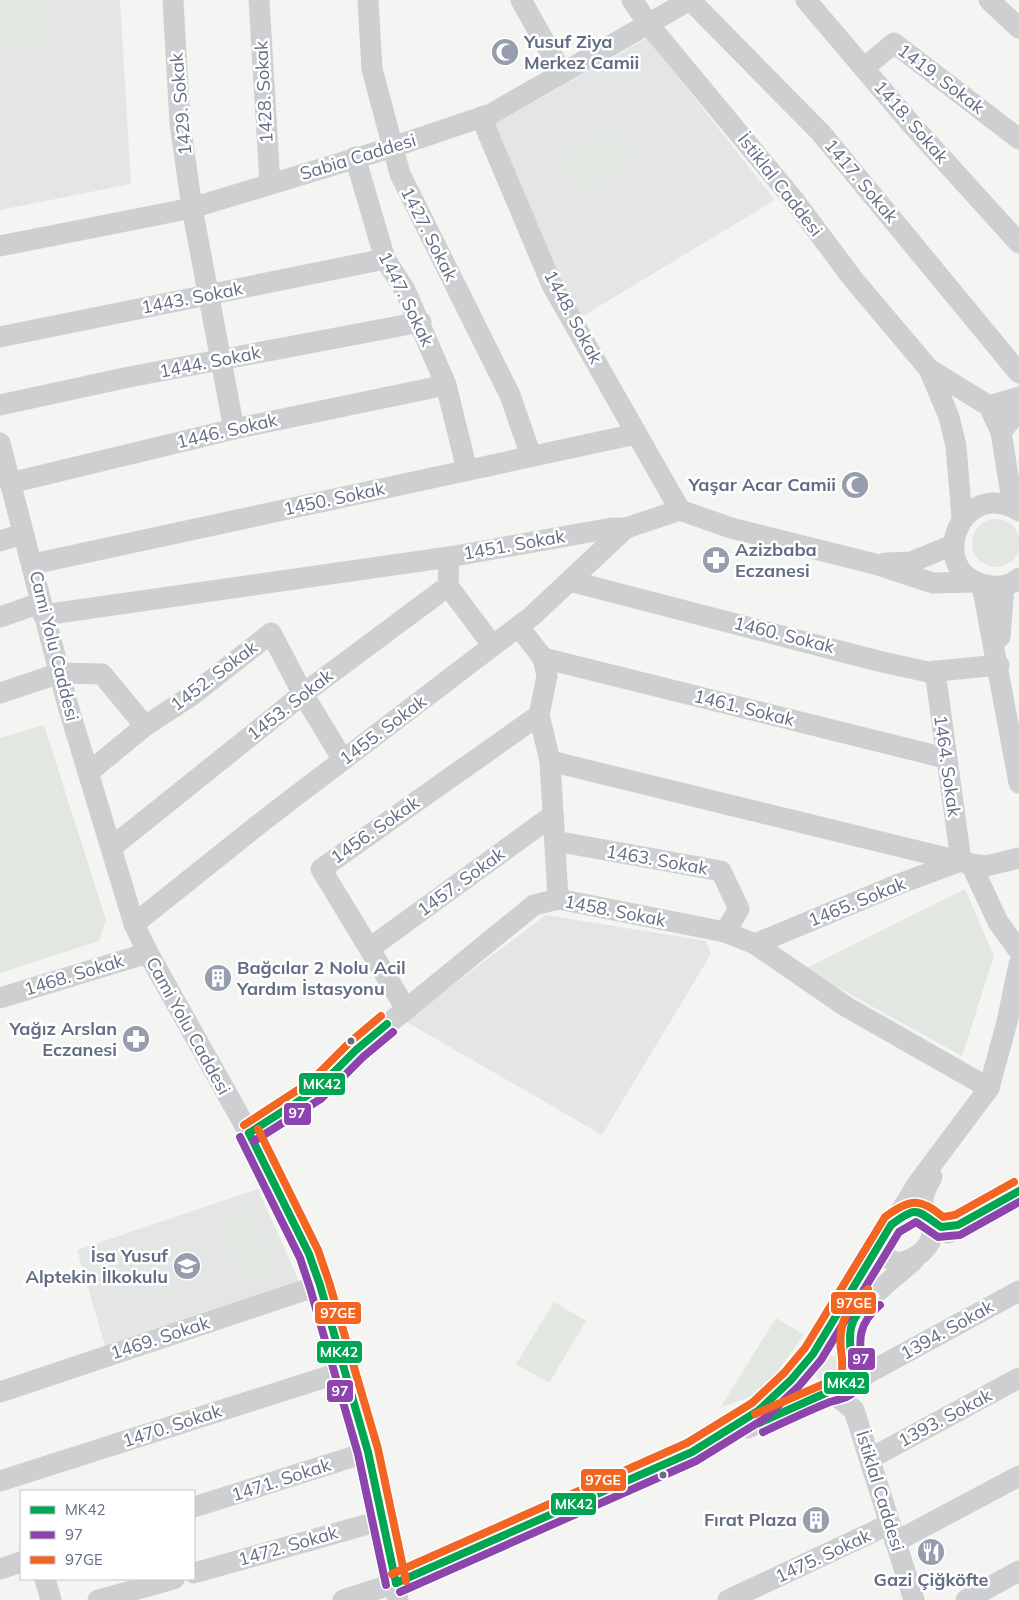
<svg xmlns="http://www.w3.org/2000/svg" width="1019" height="1600" viewBox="0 0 1019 1600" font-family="Mulish,sans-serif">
	<rect width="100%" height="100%" fill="#f4f5f3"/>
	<g fill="#e4e5e5">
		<polygon points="48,0 120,0 131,184 0,210 0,52 53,46"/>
		<polygon points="647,38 775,200 578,319 491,126"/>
		<polygon points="546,915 706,941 711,954 602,1135 405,1021"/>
		<polygon points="258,1189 299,1281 106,1349 77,1250"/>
	</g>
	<g fill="#e2e8e1">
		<polygon points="0,0 48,0 53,46 0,52"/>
		<polygon points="612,127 633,159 580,193 559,161"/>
		<circle cx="996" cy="543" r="24"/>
		<polygon points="44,725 106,920 99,941 0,973 0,738"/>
		<polygon points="965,889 994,956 962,1056 804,969"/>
		<polygon points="255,1209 277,1274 242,1285 220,1220"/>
		<polygon points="554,1302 586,1321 549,1383 516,1364"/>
		<polygon points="776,1318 804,1335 775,1375 749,1397 720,1408"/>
		<circle cx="830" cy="1370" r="15"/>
	</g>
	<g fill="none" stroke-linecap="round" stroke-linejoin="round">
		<g stroke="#cecfd0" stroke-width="21">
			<polyline points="173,0 180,123 192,208 234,429"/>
			<polyline points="259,0 270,184"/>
			<polyline points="368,0 372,69 400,174 510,395 531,456"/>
			<polyline points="521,0 562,73"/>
			<polyline points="632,0 649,25 794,200 853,279 929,369 989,406 1001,432 1013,507"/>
			<polyline points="690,0 821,133 1019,373"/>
			<polyline points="806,0 912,125 1019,243"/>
			<polyline points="989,0 1019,28"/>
			<polyline points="864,68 894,43 1019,139"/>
			<polyline points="481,117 552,285 680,510"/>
			<polyline points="355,157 385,259 405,290 446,385 467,470"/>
			<polyline points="0,246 192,208 393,147 491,114 690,0"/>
			<polyline points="0,337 385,259"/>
			<polyline points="929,369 949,417 956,446 962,518"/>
			<polyline points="0,405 129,377 421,322"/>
			<polyline points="989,406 1019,397"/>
			<polyline points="1001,432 1019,410"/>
			<polyline points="0,443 68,706 134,924 148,953 249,1133 309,1254 368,1452 398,1600"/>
			<polyline points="10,483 234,429 446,385"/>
			<path d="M1019 511C959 475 925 574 986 585 997 588 1010 586 1019 578"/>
			<polyline points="0,541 23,534"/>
			<polyline points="885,563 911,562 953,545"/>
			<polyline points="33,564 636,434"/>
			<polyline points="570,581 878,661 928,672 999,665"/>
			<polyline points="982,585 1019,783"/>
			<polyline points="448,586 493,646"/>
			<polyline points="43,615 449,557 612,528 626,528 680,510 731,528 875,564 933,583 975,582"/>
			<polyline points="0,617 40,603"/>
			<polyline points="519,627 543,658 547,676 539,715 550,761 558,899"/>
			<polyline points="1000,637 1004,586"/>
			<polyline points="543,658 945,758"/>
			<polyline points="0,693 60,673 102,674 145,726"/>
			<polyline points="550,761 971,864 986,866 1019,858"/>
			<polyline points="89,772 145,726 191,696 271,633 303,694 343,760"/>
			<polyline points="555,841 721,871 739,909 725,932"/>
			<polyline points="112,847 303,694 448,586 449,557"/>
			<polyline points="971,864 998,922 1019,951"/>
			<polyline points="134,924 263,821 532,616 626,528"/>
			<polyline points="755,944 899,884 961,861 935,671"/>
			<polyline points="370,948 553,815"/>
			<polyline points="0,998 148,953"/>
			<polyline points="406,1009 321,869 539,715"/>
			<polyline points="249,1133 316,1090 356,1050 534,905 558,899 725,932 755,944 845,1006 989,1088"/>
			<path d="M932 1177C928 1184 924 1191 923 1199 922 1210 928 1216 931 1225 937 1247 914 1261 896 1263L885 1256C878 1237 896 1209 918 1212 927 1213 933 1223 941 1227L958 1225"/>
			<polyline points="948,1233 1019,1191"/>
			<path d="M853 1364C851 1352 848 1340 851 1328 855 1305 897 1276 914 1260"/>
			<polyline points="848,1384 1019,1291"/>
			<polyline points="0,1392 320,1285"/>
			<polyline points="831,1392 854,1410 914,1600"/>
			<polyline points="748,1428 828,1392"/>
			<polyline points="692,1452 758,1411 791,1380 813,1354 918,1183 989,1088 1007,1022 1019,964"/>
			<polyline points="871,1458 1019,1378"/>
			<polyline points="0,1481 345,1371"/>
			<polyline points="194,1507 368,1452"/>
			<polyline points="895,1542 1019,1476"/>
			<polyline points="0,1569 21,1562"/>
			<polyline points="194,1573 383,1520"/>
			<polyline points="45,1579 51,1600"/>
			<polyline points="98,1600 174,1579"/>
			<polyline points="343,1600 396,1583 706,1446"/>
			<polyline points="728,1600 890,1524"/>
			<polyline points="966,1600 1019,1571"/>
		</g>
		<defs>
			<g id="bus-1">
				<polyline points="249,1133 309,1254 320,1285 368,1452 396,1583"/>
				<polyline points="249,1133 316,1090 356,1050 387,1024"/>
				<path d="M759 1423 828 1392C867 1384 845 1356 851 1328 854 1315 864 1305 874 1297"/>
				<path d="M396 1583 692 1452 758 1411 791 1380 813 1354 891 1225C918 1204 917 1211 941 1227L958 1225 1019 1191"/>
			</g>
			<g id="bus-2">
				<polyline points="240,1137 300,1258 310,1288 358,1454 386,1585"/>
				<polyline points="254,1141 322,1098 363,1057 393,1032"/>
				<path d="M763 1432C785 1422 807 1411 830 1402 839 1399 847 1399 854 1392 877 1369 840 1338 880 1305"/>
				<polyline points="400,1592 696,1461 764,1419 798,1387 821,1360 899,1232 916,1222 938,1237 960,1235 1019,1202"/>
			</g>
			<g id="bus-3">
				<polyline points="244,1125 310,1082 349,1043 381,1016"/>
				<polyline points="258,1129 318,1250 329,1282 378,1449 406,1581"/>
				<path d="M755 1414 840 1377C844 1369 842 1359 841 1350 838 1324 847 1306 868 1289"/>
				<path d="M392 1574 687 1443 752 1403 784 1373 805 1348 885 1217C909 1199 920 1197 943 1217L955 1215 1014 1182"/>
			</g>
		</defs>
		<use href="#bus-1" stroke="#fff" stroke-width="11"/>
		<use href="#bus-2" stroke="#fff" stroke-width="11"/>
		<use href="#bus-3" stroke="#fff" stroke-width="11"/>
		<use href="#bus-1" stroke="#00a651" stroke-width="8"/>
		<use href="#bus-2" stroke="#8e44ad" stroke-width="8"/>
		<use href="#bus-3" stroke="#f26522" stroke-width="8"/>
	</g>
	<defs>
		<symbol id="mosque-disc" viewBox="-11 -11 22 22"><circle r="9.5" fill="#969dac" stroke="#fff"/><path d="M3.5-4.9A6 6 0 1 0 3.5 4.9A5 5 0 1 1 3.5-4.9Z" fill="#fff"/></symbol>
		<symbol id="pharmacy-disc" viewBox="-11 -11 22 22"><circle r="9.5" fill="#969dac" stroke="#fff"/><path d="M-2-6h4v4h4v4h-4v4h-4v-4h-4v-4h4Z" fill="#fff"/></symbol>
		<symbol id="building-disc" viewBox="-11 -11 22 22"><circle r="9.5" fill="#969dac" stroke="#fff"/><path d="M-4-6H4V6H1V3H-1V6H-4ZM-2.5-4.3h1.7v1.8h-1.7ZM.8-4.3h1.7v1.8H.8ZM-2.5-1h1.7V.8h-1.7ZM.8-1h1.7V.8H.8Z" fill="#fff"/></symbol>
		<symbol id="school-disc" viewBox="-11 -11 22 22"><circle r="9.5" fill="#969dac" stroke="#fff"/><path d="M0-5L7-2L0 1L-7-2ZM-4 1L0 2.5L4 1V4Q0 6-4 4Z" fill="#fff"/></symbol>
		<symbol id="restaurant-disc" viewBox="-11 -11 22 22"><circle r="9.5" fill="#969dac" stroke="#fff"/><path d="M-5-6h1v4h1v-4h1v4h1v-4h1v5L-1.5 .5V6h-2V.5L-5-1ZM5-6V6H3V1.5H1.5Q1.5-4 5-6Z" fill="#fff"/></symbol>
	</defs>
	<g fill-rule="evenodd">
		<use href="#mosque-disc" x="489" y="36" width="32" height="32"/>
		<use href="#mosque-disc" x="839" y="469" width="32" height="32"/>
		<use href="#pharmacy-disc" x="700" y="544" width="32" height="32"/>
		<use href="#building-disc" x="202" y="962" width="32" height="32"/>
		<use href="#pharmacy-disc" x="120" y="1023" width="32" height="32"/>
		<use href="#school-disc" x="171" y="1250" width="32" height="32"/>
		<use href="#building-disc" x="800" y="1504" width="32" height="32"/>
		<use href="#restaurant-disc" x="915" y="1536" width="32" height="32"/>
	</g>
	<g fill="#636e85" stroke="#fff" stroke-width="2">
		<circle cx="351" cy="1041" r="4.5"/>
		<circle cx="663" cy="1475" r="4.5"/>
	</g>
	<g text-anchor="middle" stroke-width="5" stroke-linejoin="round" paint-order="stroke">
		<g font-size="18" font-weight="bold" fill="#636e85" stroke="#fff" text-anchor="end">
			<text x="524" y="48" text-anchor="start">Yusuf Ziya<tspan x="524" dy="21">Merkez Camii</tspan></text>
			<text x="836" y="491">Yaşar Acar Camii</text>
			<text x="735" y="556" text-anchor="start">Azizbaba<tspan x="735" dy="21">Eczanesi</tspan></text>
			<text x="237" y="974" text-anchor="start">Bağcılar 2 Nolu Acil<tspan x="237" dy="21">Yardım İstasyonu</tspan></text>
			<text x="117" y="1035">Yağız Arslan<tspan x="117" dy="21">Eczanesi</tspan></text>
			<text x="168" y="1262">İsa Yusuf<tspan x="168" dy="21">Alptekin İlkokulu</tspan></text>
			<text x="797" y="1526">Fırat Plaza</text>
			<text x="931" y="1586" text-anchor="middle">Gazi Çiğköfte</text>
		</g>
		<g font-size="18" fill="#636e85" stroke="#fff">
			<text transform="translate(941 79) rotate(37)" y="6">1419. Sokak</text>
			<text transform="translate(264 92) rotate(-93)" y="6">1428. Sokak</text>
			<text transform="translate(181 104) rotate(-95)" y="6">1429. Sokak</text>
			<text transform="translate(911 122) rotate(49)" y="6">1418. Sokak</text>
			<text transform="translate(358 157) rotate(-17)" y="6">Sabia Caddesi</text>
			<text transform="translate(861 181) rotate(50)" y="6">1417. Sokak</text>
			<text transform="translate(780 185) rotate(52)" y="6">İstiklal Caddesi</text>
			<text transform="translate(429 234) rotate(63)" y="6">1427. Sokak</text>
			<text transform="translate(192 298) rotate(-11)" y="6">1443. Sokak</text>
			<text transform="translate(406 299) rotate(64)" y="6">1447. Sokak</text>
			<text transform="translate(573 317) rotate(62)" y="6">1448. Sokak</text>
			<text transform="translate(210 362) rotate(-11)" y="6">1444. Sokak</text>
			<text transform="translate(227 431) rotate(-13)" y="6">1446. Sokak</text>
			<text transform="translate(334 499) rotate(-12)" y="6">1450. Sokak</text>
			<text transform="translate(514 545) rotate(-10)" y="6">1451. Sokak</text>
			<text transform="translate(784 635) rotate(14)" y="6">1460. Sokak</text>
			<text transform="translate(54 646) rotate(76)" y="6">Cami Yolu Caddesi</text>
			<text transform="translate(214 676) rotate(-37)" y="6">1452. Sokak</text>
			<text transform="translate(290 705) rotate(-38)" y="6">1453. Sokak</text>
			<text transform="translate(744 708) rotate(14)" y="6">1461. Sokak</text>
			<text transform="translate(383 730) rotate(-37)" y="6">1455. Sokak</text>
			<text transform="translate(947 766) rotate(82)" y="6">1464. Sokak</text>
			<text transform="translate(375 830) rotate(-35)" y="6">1456. Sokak</text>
			<text transform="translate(657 860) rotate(10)" y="6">1463. Sokak</text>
			<text transform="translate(461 882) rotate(-36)" y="6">1457. Sokak</text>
			<text transform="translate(857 902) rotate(-22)" y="6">1465. Sokak</text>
			<text transform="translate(615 911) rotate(11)" y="6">1458. Sokak</text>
			<text transform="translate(74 975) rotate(-17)" y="6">1468. Sokak</text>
			<text transform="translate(188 1026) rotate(61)" y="6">Cami Yolu Caddesi</text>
			<text transform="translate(947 1330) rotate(-29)" y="6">1394. Sokak</text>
			<text transform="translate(160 1338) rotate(-18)" y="6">1469. Sokak</text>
			<text transform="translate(945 1418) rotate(-28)" y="6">1393. Sokak</text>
			<text transform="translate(172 1426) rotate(-18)" y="6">1470. Sokak</text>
			<text transform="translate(281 1480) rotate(-18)" y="6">1471. Sokak</text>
			<text transform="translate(880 1491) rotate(73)" y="6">İstiklal Caddesi</text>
			<text transform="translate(288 1546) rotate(-16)" y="6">1472. Sokak</text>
			<text transform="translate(823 1556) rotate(-25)" y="6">1475. Sokak</text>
		</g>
	</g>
	<g stroke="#fff" stroke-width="2">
		<rect x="298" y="1072" width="48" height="24" rx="5" fill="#00a651"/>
		<rect x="283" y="1102" width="29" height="24" rx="5" fill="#8e44ad"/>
		<rect x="830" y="1291" width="47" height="24" rx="5" fill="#f26522"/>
		<rect x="314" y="1301" width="48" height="24" rx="5" fill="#f26522"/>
		<rect x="316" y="1340" width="47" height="24" rx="5" fill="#00a651"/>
		<rect x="847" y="1347" width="29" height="24" rx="5" fill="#8e44ad"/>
		<rect x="823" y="1371" width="47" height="24" rx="5" fill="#00a651"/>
		<rect x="326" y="1379" width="28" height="24" rx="5" fill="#8e44ad"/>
		<rect x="580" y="1468" width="47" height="24" rx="5" fill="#f26522"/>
		<rect x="550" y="1492" width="47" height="24" rx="5" fill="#00a651"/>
	</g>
	<g font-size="14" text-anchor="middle" font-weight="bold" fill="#fff">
		<text x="322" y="1089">MK42</text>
		<text x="297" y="1118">97</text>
		<text x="854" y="1308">97GE</text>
		<text x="338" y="1318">97GE</text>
		<text x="339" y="1357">MK42</text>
		<text x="861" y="1364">97</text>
		<text x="846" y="1388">MK42</text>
		<text x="340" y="1396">97</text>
		<text x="603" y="1485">97GE</text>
		<text x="574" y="1509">MK42</text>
	</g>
	<rect x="20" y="1490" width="175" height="90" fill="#ffffff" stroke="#c1c5ce"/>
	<rect x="30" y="1506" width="25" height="8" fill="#00a651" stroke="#c1c5ce"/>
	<text x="65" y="1515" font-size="15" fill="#636e85">MK42</text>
	<rect x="30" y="1531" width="25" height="8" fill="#8e44ad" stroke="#c1c5ce"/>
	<text x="65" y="1540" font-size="15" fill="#636e85">97</text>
	<rect x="30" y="1556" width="25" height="8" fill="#f26522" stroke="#c1c5ce"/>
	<text x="65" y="1565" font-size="15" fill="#636e85">97GE</text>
</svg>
